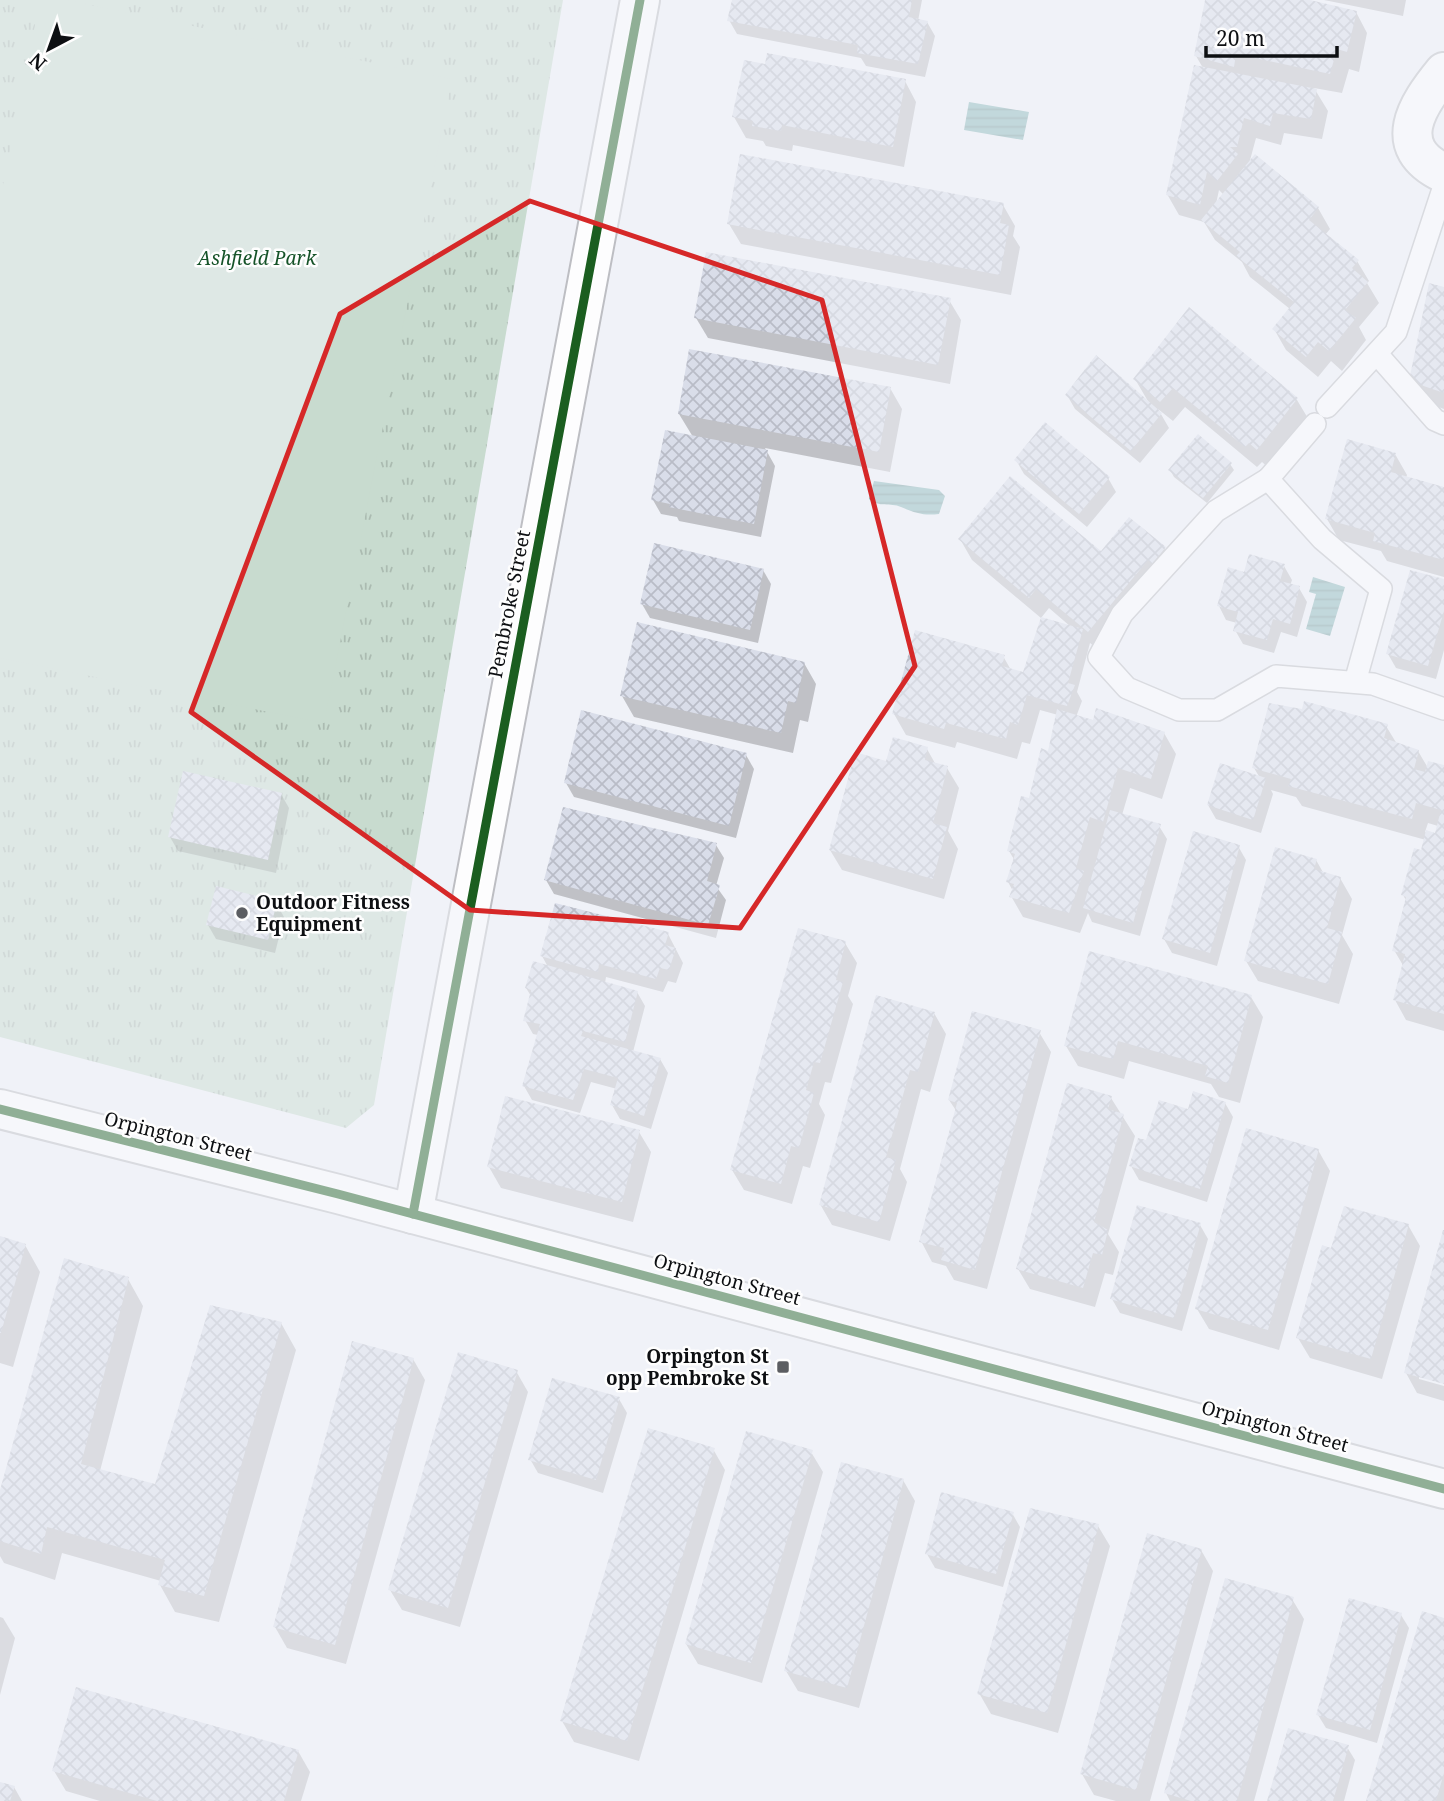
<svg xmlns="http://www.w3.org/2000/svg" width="1444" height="1801" viewBox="0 0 1444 1801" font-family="'Noto Serif',serif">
	<defs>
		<pattern id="grass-tufts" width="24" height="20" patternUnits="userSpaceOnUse" patternTransform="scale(1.75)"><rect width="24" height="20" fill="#c8dbcf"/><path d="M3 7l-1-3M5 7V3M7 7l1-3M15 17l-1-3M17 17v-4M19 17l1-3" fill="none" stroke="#abbbb1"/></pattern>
		<pattern id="water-rules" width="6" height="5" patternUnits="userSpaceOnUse" patternTransform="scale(1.75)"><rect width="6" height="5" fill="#8bb8ba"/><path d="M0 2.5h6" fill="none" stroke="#779d9f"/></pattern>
		<pattern id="building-cross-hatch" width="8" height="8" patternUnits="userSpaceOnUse" patternTransform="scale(1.75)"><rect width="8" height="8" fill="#d9dde9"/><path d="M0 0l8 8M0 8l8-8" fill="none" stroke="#b9bcc7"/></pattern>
	</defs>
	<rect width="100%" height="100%" fill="#f0f2f8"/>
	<polygon fill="url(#grass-tufts)" points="0,0 563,0 374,1105 346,1128 0,1037"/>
	<polygon fill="#c8dbcf" points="40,0 66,0 452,79 324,723 0,658 0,200"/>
	<g fill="url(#water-rules)">
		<polygon points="969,102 1029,112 1023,140 964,130"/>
		<path d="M874 481 939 490 945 496 939 514C924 516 915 513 901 507 890 502 879 508 869 499Z"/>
		<polygon points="1313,577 1345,587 1330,636 1306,629 1316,594 1309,592"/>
	</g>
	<g fill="#0003" fill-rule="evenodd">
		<polygon points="733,0 922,0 918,21 927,22 935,36 925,77 866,66 861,58 737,34 729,20"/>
		<path d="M1207 0H1303L1356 12 1367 33 1359 72 1349 69 1342 93 1314 88 1328 111 1322 139 1284 133 1281 145 1256 138 1249 164 1318 208 1330 229 1325 235 1357 261 1369 281 1367 283 1379 303 1359 327 1366 340 1342 371 1331 361 1318 377 1286 350 1274 329 1290 309 1250 277 1242 262 1215 240 1204 222 1179 215 1167 194 1203 68 1196 56ZM1219 190 1224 195 1216 204Z"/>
		<polygon points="1324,0 1406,0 1403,16"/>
		<polygon points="905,81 916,102 904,167 793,145 792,151 766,146 763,141 746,138 734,117"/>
		<polygon points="1003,205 1015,226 1013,236 1020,247 1011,295 741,244 729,224"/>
		<polygon points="1444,289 1444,409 1422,401 1410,381"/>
		<polygon points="949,300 961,320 950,384 708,338 696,318"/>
		<polygon points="1135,379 1297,400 1309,420 1270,469 1262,462 1257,467 1185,407 1173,421 1158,409 1169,428 1140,463 1075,409 1067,395 1149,403"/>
		<polygon points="890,388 902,409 890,472 765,448 775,466 761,537 679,521 677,517 661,514 653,500 693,437 679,414"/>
		<polygon points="1395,454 1407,475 1406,478 1444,489 1444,577 1387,561 1381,551 1339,540 1327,519"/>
		<polygon points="1016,460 1108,478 1116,492 1087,527 1024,474"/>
		<polygon points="1230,464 1234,470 1207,503 1174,477 1170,470"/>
		<polygon points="960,539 1101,554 1164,548 1176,569 1101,652 1090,643 1077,692 1082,701 1076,717 1164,733 1176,754 1162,799 1130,788 1122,815 1159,826 1167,839 1140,936 1092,922 1088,913 1080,933 1023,917 1011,896 1013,891 1008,882 1015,861 1009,851 1049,753 1058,715 1040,710 1030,744 1022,742 1017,759 957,742 955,748 906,735 894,714 1003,656 1011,670 1025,674 1071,627 1049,608 1041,618 972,560"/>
		<polygon points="1284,566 1292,580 1290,586 1299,588 1307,602 1297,637 1281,632 1274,653 1243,644 1235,630 1237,623 1226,620 1219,606 1246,574"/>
		<polygon points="763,570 771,584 758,643 650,618 642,604"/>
		<polygon points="1444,581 1444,650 1436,679 1396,668 1388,654"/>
		<polygon points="804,663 816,684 808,722 800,720 793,753 634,717 622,696"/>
		<path d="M1386 726 1397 744 1418 751 1428 768 1444 767V1031L1406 1020 1395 1000 1404 967 1394 950 1407 902 1403 895 1423 852 1426 840 1302 806 1296 797 1271 790 1273 794 1261 833 1216 819 1208 805 1260 778 1254 768ZM1428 823 1438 826 1436 835 1425 832Z"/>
		<polygon points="927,749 936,765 947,768 959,788 948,831 958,849 944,899 842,870 830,850 887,763"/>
		<polygon points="746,755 754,769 736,838 574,797 566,783"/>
		<polygon points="281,794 289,808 276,873 178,851 170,837"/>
		<polygon points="716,845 724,858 716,886 726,900 716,938 554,894 546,880"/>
		<polygon points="1238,846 1246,860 1217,966 1172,953 1164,939"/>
		<polygon points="1316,860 1324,874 1340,878 1352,899 1342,935 1353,954 1339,1004 1258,981 1246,961"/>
		<polygon points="276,903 284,917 275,953 216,939 208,925"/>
		<polygon points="668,934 683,963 676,983 668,981 663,992 606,977 605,983 637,992 645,1006 633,1052 660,1059 668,1073 651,1129 620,1119 612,1105 617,1089 591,1082 580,1113 532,1100 524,1086 538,1035 533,1034 525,1020 531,996 526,988 548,967 542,956"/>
		<polygon points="845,943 857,963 848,996 853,1004 831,1083 825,1082 819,1104 825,1115 810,1168 803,1166 792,1204 744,1190 732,1170"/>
		<polygon points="1251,997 1263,1017 1240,1103 1219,1097 1211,1084 1129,1061 1124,1079 1078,1066 1066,1046"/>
		<polygon points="934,1013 946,1034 930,1092 921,1089 900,1169 907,1182 890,1241 832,1225 820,1204"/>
		<polygon points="1039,1032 1051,1052 987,1289 954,1280 946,1266 932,1262 921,1241 957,1112 949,1100"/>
		<polygon points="1111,1098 1135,1136 1108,1234 1119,1252 1113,1275 1105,1273 1095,1307 1030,1289 1018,1269"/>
		<polygon points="1225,1103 1233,1117 1207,1202 1139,1180 1131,1166 1147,1143 1189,1111"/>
		<polygon points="639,1132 651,1152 633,1222 501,1188 489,1167"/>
		<polygon points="1318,1150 1330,1171 1279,1350 1209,1329 1197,1309"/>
		<polygon points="1200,1225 1208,1239 1182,1331 1120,1313 1112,1299"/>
		<polygon points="1408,1225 1420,1246 1382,1379 1310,1358 1298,1338 1333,1251"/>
		<polygon points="1444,1234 1444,1382 1419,1375 1419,1379 1444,1386 1444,1401 1417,1393 1406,1373"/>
		<polygon points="0,1238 25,1245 40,1272 13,1367 0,1363"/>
		<polygon points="128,1279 143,1306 100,1471 157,1486 281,1323 296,1350 219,1622 175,1612 160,1585 161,1581 62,1553 55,1580 4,1563 0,1556 0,1496"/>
		<polygon points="413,1359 425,1380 346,1664 287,1648 275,1627"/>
		<polygon points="516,1371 528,1392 460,1627 402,1610 390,1590"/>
		<polygon points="619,1399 627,1413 603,1493 538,1473 530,1459"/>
		<polygon points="713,1449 725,1470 639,1761 574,1742 562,1721"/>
		<polygon points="811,1452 823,1472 762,1683 698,1664 686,1644"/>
		<polygon points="903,1480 915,1501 859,1708 798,1691 786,1671"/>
		<polygon points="1012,1513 1020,1527 1003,1587 935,1568 927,1554"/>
		<polygon points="1098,1526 1110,1546 1058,1733 991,1714 979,1693"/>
		<polygon points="1201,1550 1213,1571 1150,1801 1116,1801 1094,1795 1082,1774"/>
		<polygon points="1292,1599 1304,1619 1254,1801 1170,1801 1166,1793"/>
		<polygon points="1401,1615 1409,1628 1377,1743 1326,1728 1318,1715"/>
		<polygon points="0,1617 3,1618 15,1638 0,1695"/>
		<polygon points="1444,1620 1444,1801 1368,1801"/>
		<polygon points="1347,1747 1355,1760 1344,1801 1269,1801"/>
		<polygon points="298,1751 310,1772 301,1801 100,1801 66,1791 54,1771"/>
		<polygon points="0,1783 14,1787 22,1801 0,1801"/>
	</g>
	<g fill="url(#building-cross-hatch)">
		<polygon points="732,0 912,0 909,17 928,21 918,64 857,53 858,45 727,21"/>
		<polygon points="1205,0 1310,0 1357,11 1347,52 1337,49 1330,74 1236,54 1234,67 1194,56"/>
		<polygon points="767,53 906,79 893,147 782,125 781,131 752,126 753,121 732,117 744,60 765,64"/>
		<polygon points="1194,65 1317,89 1311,119 1273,113 1270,126 1244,118 1237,147 1230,147 1238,154 1217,181 1207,172 1200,205 1166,195"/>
		<polygon points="740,154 1004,203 1000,223 1009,225 1000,275 727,224"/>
		<polygon points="1255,154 1319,207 1309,220 1359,260 1352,268 1368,282 1345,310 1356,318 1329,351 1318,342 1306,357 1272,329 1294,302 1236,256 1240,252 1201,220"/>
		<polygon points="706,252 951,298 938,365 694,318"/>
		<polygon points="1429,283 1444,287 1444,393 1409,381"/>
		<polygon points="1189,307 1298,398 1257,450 1249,443 1245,447 1173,388 1160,402 1133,379"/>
		<polygon points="689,349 891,387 879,452 678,414"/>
		<polygon points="1096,355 1162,413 1131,451 1065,395"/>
		<polygon points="1045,422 1110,477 1079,514 1014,460"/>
		<polygon points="665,430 768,450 754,524 669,507 670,504 651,500"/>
		<polygon points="1198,434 1232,463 1203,498 1168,470"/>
		<polygon points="1347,439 1396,453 1391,472 1444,487 1444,560 1373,541 1375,533 1325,519"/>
		<polygon points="1010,476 1101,551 1129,517 1166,547 1152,564 1148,560 1088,632 1036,589 1029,598 958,539"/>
		<polygon points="654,543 764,569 750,630 640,604"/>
		<polygon points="1249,554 1285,564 1280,581 1300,586 1290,624 1273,619 1267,640 1233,631 1238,612 1217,606 1228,567 1244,572"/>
		<polygon points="1410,570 1444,579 1444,611 1428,666 1386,654"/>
		<polygon points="1041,617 1083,629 1068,683 1075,685 1067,706 1027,695 1018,725 1010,722 1006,739 946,723 944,729 892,714 915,630 1005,655 1002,666 1023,672"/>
		<polygon points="637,622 805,662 796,703 788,701 781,733 620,696"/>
		<polygon points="1304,701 1388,724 1384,738 1419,750 1414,769 1425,772 1428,761 1444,765 1444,1014 1393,1000 1405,954 1392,951 1406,897 1401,895 1414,848 1421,850 1426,830 1435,833 1441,810 1416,803 1412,819 1288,786 1291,779 1252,768 1269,703 1302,709"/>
		<polygon points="1096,708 1165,732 1151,779 1118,768 1103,822 1090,817 1076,868 1084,871 1069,913 1009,897 1014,884 1006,882 1015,854 1007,851 1021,796 1029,798 1041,748 1048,751 1057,709 1093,720"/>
		<polygon points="581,710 747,753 729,826 564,783"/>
		<polygon points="893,737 928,747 925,760 948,766 933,823 947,827 933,879 829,850 855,752 886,761"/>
		<polygon points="1220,763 1266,778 1253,820 1207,805"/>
		<polygon points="183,771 282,793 268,860 168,837"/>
		<polygon points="563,807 717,843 707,881 720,885 708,925 544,880"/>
		<polygon points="1110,810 1161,824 1133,923 1083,908"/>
		<polygon points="1193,831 1240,845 1210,953 1162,939"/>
		<polygon points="1275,847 1317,859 1314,869 1341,877 1327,928 1342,932 1328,984 1244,961"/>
		<polygon points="216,886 277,901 268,940 206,925"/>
		<polygon points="555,903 669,932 665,945 676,948 669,970 660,968 656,979 599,964 598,972 540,956"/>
		<polygon points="798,928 846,941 836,980 843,982 820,1063 814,1062 806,1090 814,1093 799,1148 791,1146 781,1184 730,1170"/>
		<polygon points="1089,951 1252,995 1228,1083 1205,1076 1208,1066 1118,1041 1113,1059 1064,1046"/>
		<polygon points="533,961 638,991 625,1042 583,1031 581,1036 661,1058 644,1116 610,1105 618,1078 584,1069 573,1100 522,1086 540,1024 523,1021 531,990 525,988"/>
		<polygon points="876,995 935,1012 918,1072 910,1070 886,1157 896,1160 879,1222 819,1205"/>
		<polygon points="972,1011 1041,1030 975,1270 941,1260 944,1248 919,1242 957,1103 948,1100"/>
		<polygon points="1067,1083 1112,1096 1108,1109 1124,1114 1094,1222 1108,1230 1102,1255 1093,1253 1083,1288 1016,1269"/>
		<polygon points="1193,1091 1226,1102 1200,1189 1129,1166 1138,1138 1146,1140 1159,1100 1188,1109"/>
		<polygon points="505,1096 640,1130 622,1202 487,1167"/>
		<polygon points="1246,1128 1319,1149 1268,1330 1195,1309"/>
		<polygon points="1137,1205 1201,1223 1174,1318 1110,1299"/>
		<polygon points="1344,1206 1409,1224 1371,1359 1296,1338 1322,1245 1331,1248"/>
		<polygon points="1443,1230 1444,1230 1444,1384 1404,1373"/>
		<polygon points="0,1236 26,1244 1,1333 0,1333"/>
		<polygon points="64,1258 129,1277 81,1464 155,1484 210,1305 282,1322 204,1596 158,1585 165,1560 47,1527 41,1554 0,1541 0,1490"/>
		<polygon points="352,1341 414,1358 335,1645 273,1627"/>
		<polygon points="458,1352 518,1370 448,1608 388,1590"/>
		<polygon points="552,1378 620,1397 596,1480 528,1460"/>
		<polygon points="648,1428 715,1448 627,1741 560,1721"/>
		<polygon points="746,1431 813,1450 751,1663 685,1644"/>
		<polygon points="841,1462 904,1479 847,1688 784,1671"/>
		<polygon points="941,1492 1014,1512 996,1574 925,1554"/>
		<polygon points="1030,1508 1099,1524 1047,1713 977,1694"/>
		<polygon points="1147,1533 1202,1549 1136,1790 1080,1774"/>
		<polygon points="1225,1578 1294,1597 1237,1801 1191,1801 1164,1793"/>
		<polygon points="1349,1598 1402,1613 1370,1730 1316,1715"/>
		<polygon points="1422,1611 1444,1618 1444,1773 1436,1801 1366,1801"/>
		<polygon points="76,1687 299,1750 284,1801 157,1801 52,1771"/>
		<polygon points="1288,1728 1349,1745 1333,1801 1267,1801"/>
		<polygon points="0,1782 15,1786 10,1801 0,1801"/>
	</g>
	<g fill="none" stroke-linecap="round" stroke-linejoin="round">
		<defs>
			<g id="service">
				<polyline points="1377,354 1435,420 1444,424"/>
				<polyline points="1327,407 1396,332 1444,186"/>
				<polyline points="1268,479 1315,424"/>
				<polyline points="1355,682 1381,589 1322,539 1268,479 1216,511 1122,614 1099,657 1127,688 1179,710 1217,710 1276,676 1373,684 1444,709"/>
			</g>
			<g id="minor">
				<path d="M1444 72C1417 105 1389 147 1444 173"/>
				<polyline points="0,1109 338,1194 1444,1489"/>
				<polyline points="413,1214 640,0"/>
			</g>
		</defs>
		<use href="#service" stroke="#bdbec3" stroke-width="24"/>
		<use href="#minor" stroke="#bdbec3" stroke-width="42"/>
		<use href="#service" stroke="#fdfdfe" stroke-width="21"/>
		<use href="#minor" stroke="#fdfdfe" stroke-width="38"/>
		<defs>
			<g id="cycleway">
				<polyline points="0,1109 338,1194 1444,1489"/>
				<polyline points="413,1214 640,0"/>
			</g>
		</defs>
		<use href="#cycleway" stroke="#fefefe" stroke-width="13"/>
		<use href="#cycleway" stroke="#1b5e20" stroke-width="9"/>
	</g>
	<path d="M0 0H1444V1801H0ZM530 201 822 300 915 666 740 928 470 910 191 712 340 314Z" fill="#f0f2f8" fill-opacity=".55" fill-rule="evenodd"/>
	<path fill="none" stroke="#d62828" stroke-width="5" stroke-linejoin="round" d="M530 201 822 300 915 666 740 928 470 910 191 712 340 314Z"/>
	<g fill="#5c5e62" stroke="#fefefe" stroke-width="2.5">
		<circle cx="242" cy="913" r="7"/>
		<rect x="776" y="1360" width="14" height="14" rx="3.5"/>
	</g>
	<g text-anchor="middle" stroke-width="5" stroke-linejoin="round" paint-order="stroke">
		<g font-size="19" font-style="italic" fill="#155328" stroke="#fefefe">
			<text x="257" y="265">Ashfield Park</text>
		</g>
		<g font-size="19" fill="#0d0f12" stroke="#fefefe">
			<text transform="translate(509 604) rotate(-79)" y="7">Pembroke Street</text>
			<text transform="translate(178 1136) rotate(14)" y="7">Orpington Street</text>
			<text transform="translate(727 1279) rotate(15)" y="7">Orpington Street</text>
			<text transform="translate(1275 1426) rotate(15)" y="7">Orpington Street</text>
		</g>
		<g font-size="19" font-weight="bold" fill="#0d0f12" stroke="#fefefe" text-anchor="start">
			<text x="256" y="909">Outdoor Fitness<tspan x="256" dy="22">Equipment</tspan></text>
			<text x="769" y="1363" text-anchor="end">Orpington St<tspan x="769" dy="22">opp Pembroke St</tspan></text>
		</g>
	</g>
	<g transform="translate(49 49) rotate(221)" stroke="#fefefe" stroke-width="5" paint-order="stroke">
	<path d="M0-5L12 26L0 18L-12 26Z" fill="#0d0f12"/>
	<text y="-10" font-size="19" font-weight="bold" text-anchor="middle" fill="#0d0f12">N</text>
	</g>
	<path d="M1206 46v10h131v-10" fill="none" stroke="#0d0f12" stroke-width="3.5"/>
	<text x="1216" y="46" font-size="21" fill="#0d0f12" stroke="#fefefe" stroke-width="5" paint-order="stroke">20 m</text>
</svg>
